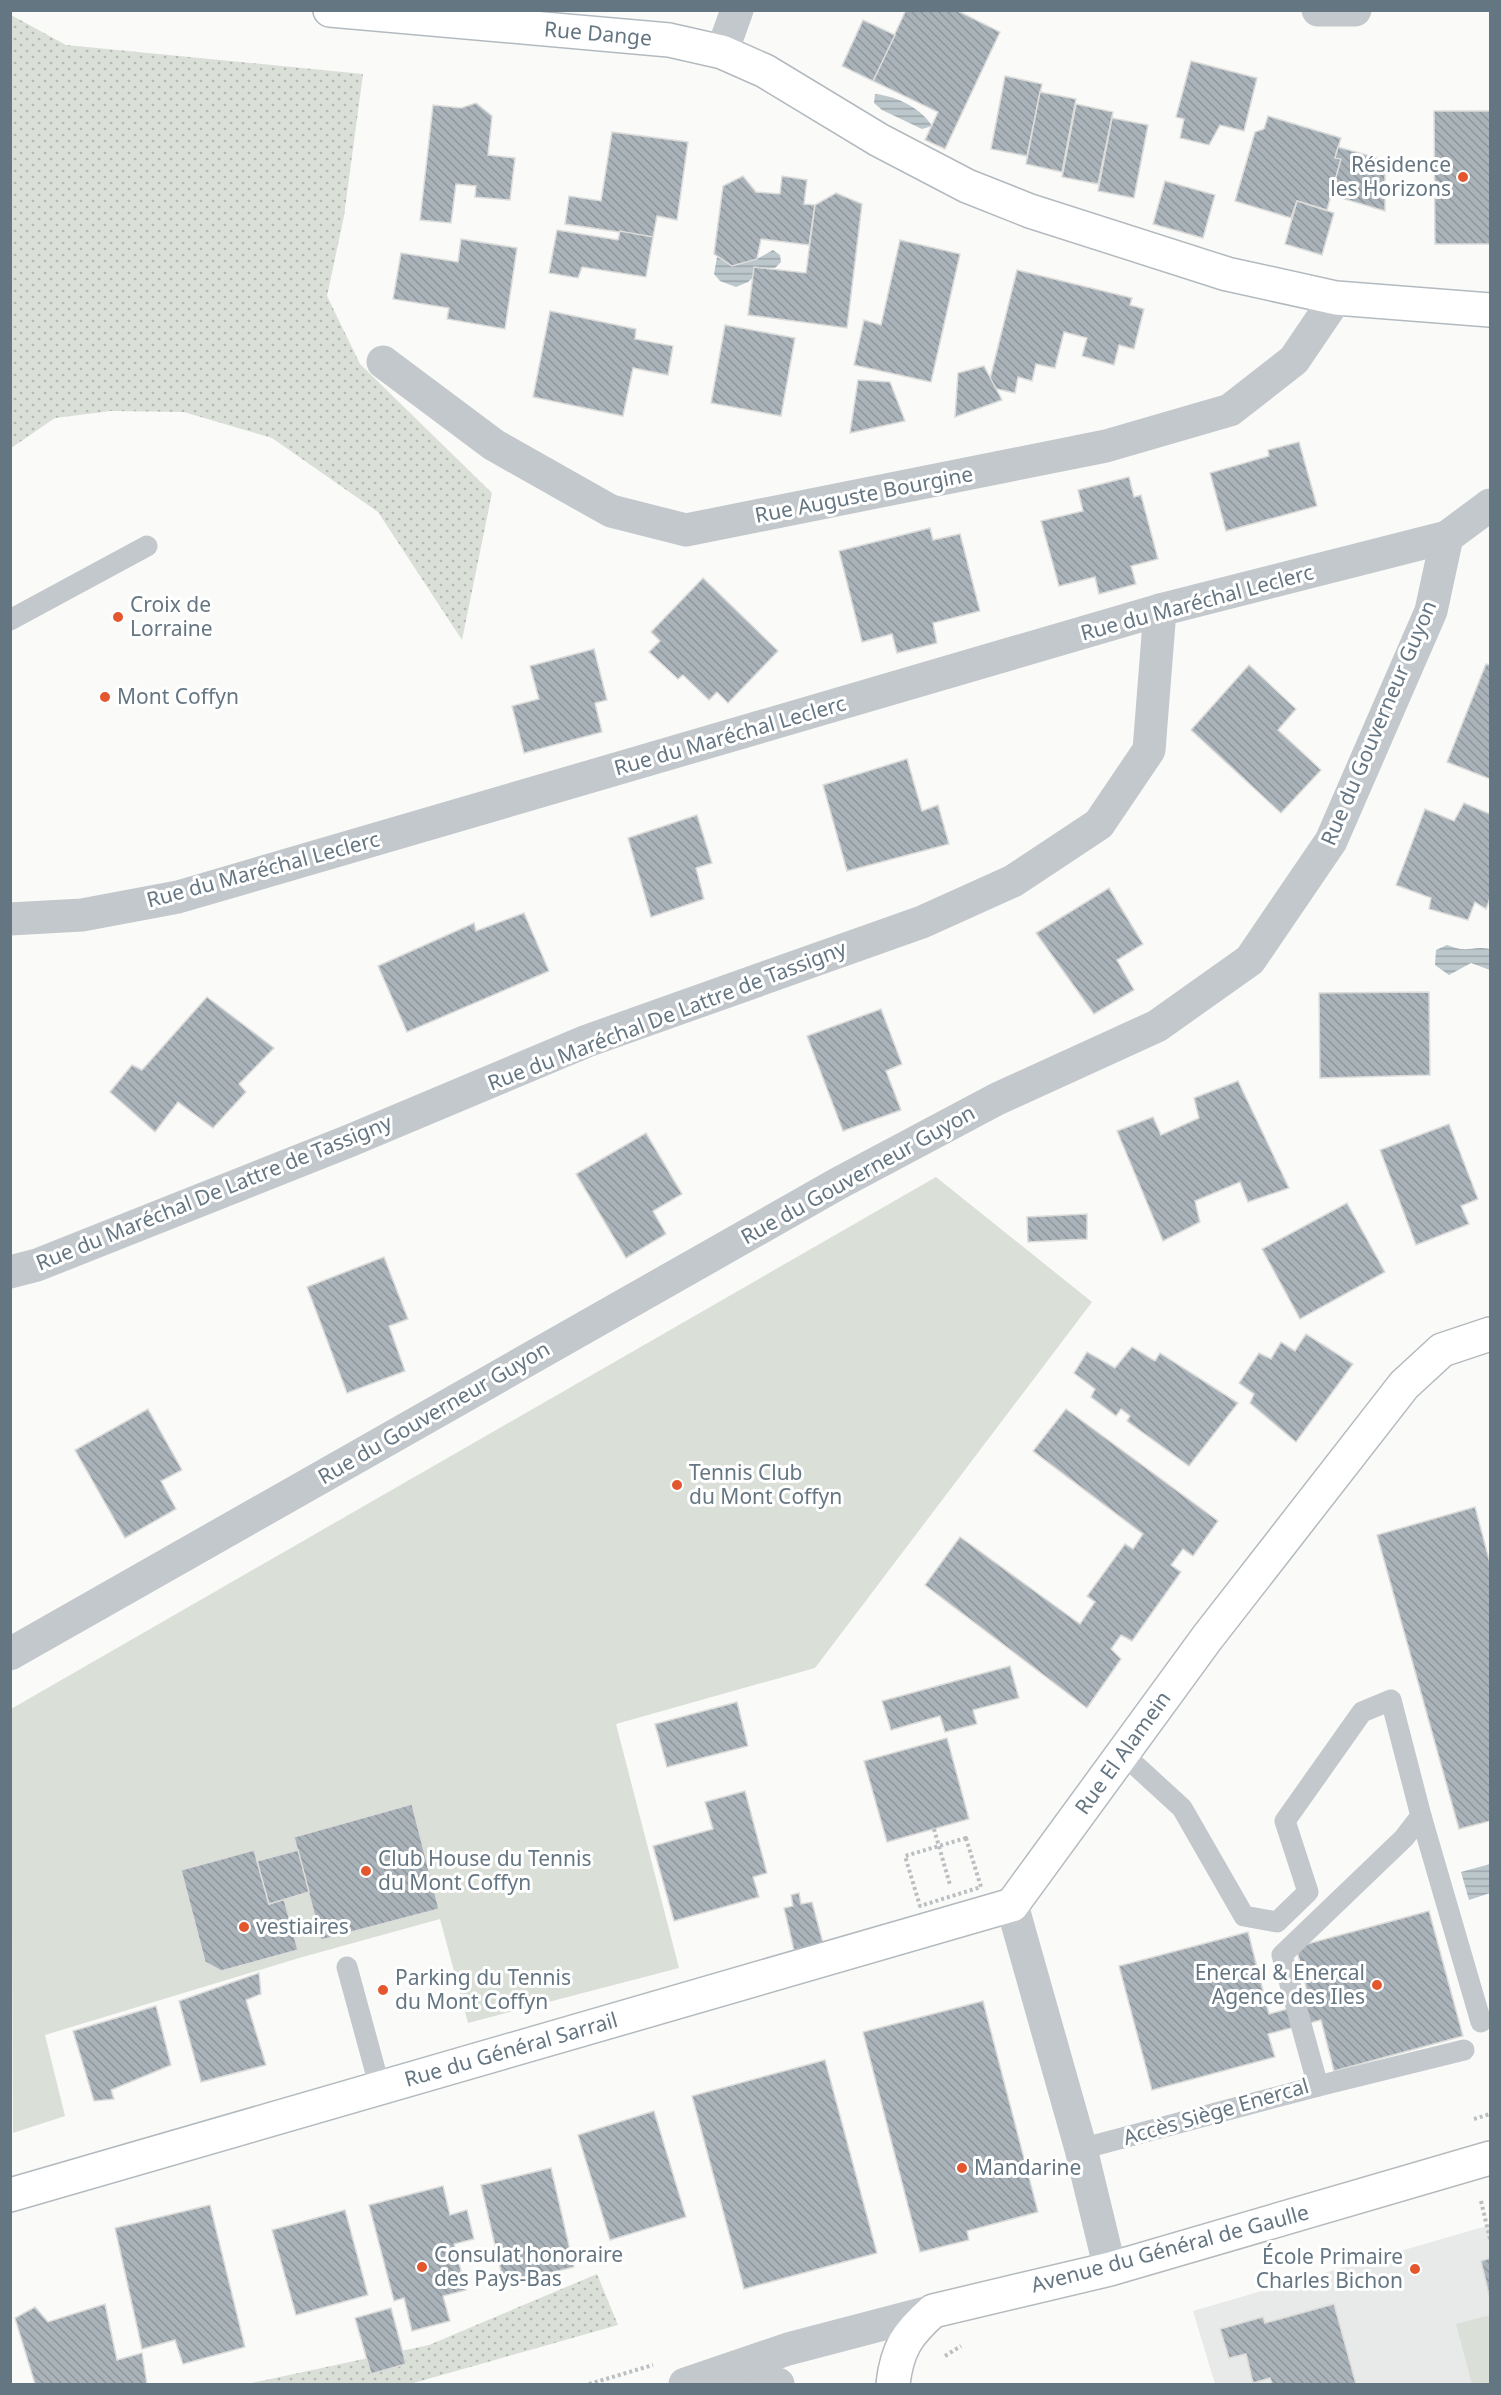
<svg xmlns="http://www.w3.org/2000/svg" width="1501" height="2395" viewBox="0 0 1501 2395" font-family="'Noto Sans',sans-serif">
	<defs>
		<pattern id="grass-dots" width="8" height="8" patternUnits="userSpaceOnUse" patternTransform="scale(1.5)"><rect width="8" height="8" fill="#dadfd7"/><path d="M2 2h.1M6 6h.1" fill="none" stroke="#b4b9b4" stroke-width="1.8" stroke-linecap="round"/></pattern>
		<pattern id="water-rules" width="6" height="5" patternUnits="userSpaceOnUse" patternTransform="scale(1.5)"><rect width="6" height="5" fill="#bbc7cb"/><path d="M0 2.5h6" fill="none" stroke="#9ca6aa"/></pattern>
		<pattern id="building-back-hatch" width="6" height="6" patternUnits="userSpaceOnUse" patternTransform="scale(1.5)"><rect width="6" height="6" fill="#aab3b9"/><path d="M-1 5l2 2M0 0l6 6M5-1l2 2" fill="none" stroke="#8e969c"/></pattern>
	</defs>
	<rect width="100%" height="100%" fill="#fafaf8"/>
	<polygon fill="#e8e9e9" points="1490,2225 1490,2384 1215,2384 1193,2311"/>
	<g fill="url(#grass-dots)">
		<polygon points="11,15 66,45 363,74 344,216 327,296 360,364 492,493 462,640 378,512 272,438 184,412 111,411 55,418 11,448"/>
		<polygon points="597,2274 618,2325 410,2384 247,2384 429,2345"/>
	</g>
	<g fill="#dadfd7">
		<polygon points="936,1177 1092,1302 815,1668 616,1724 679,1968 468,2023 440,1919 299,1958 45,2035 65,2116 13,2133 11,1709"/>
		<polygon points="1490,2315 1490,2384 1472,2384 1456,2324"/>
	</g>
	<g fill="url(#water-rules)">
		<path d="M875 94C896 96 921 108 932 126L922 129 882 110 874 103Z"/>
		<polygon points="773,250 780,255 781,262 775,268 763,268 748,282 736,287 720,281 714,274 717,257 732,266 757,259"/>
		<path d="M1447 945C1469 954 1470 945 1490 949V970L1471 963 1449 975 1435 965 1436 950Z"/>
		<polygon points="1490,1864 1490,1893 1469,1900 1461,1872"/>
	</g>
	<g fill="url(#building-back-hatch)" stroke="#dcdcda" stroke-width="1.5">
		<polygon points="906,10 956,10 1000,32 945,149 925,140 938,112 873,81"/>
		<polygon points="863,20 895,35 873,81 842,66"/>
		<polygon points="1191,61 1257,78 1244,131 1220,125 1209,145 1180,138 1184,119 1176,117"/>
		<polygon points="1005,76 1042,84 1027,156 991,149"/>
		<polygon points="1040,92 1076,99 1062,172 1026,164"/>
		<polygon points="476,103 492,116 488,155 515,158 510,200 475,197 476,186 456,184 451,223 420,220 433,105 461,108"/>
		<polygon points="1076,104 1113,112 1098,184 1062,177"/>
		<polygon points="1434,111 1490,111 1490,244 1435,244"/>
		<polygon points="1268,116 1341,138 1335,158 1341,159 1327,210 1297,201 1291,218 1235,201 1255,132 1264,129"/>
		<polygon points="1112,118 1148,125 1134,198 1098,191"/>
		<polygon points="612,132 688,142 677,220 657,216 653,237 565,224 569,196 601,201"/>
		<polygon points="1338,147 1385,160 1385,211 1331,195 1341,159 1335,158"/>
		<polygon points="743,176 756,192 780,194 782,176 807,180 804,204 815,205 809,245 761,239 757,259 732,266 714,254 723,186"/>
		<polygon points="1165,181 1215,195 1203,238 1153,224"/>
		<polygon points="836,193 862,204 847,328 748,315 754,267 806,273 815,205"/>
		<polygon points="1297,201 1334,213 1322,255 1285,244"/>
		<polygon points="557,230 618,240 620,231 653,237 646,277 582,267 578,278 549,273"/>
		<polygon points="461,239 517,248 505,329 447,319 449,308 393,299 401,253 458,262"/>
		<polygon points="900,240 960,254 931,382 854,365 864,320 881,325"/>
		<polygon points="1017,270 1132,298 1130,305 1144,309 1134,349 1119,345 1114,365 1082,356 1087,338 1064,332 1055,368 1036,364 1032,381 1018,377 1015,393 988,387"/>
		<polygon points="550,311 636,329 635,339 673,346 668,375 633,368 623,416 533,397"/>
		<polygon points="725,325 795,338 781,416 711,403"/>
		<polygon points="984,366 1002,400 955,417 958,373"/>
		<polygon points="858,380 890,382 905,421 850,433"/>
		<polygon points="1299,442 1317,506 1226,531 1210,473 1269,456 1268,450"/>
		<polygon points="1129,477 1134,497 1141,495 1158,559 1131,566 1136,584 1099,594 1095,577 1059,586 1041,521 1083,511 1078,490"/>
		<polygon points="930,528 933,540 960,534 980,611 933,623 937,643 897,653 892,634 862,642 839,551"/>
		<polygon points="703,578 778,651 728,703 717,692 709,700 683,675 678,679 649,652 660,641 651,632"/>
		<polygon points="594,649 607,700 595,703 602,732 524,753 512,706 539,699 530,666"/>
		<polygon points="1486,664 1490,665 1490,779 1447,762"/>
		<polygon points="1249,665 1296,709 1278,730 1321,770 1281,813 1191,730"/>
		<polygon points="907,759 922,811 938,805 949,844 847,871 823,785"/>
		<polygon points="1464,803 1490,814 1490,898 1486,909 1475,902 1468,920 1429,909 1431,898 1396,885 1425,809 1454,821"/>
		<polygon points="697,815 712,863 696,868 704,899 651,917 628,838"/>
		<polygon points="1109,888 1143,944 1117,960 1134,990 1094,1014 1036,933"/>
		<polygon points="524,913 549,971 407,1032 378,966 474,923 476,931"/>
		<polygon points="1429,992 1430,1075 1320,1078 1319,993"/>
		<polygon points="207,997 274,1048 239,1084 246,1092 213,1128 178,1102 155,1132 110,1092 132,1065 142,1070"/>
		<polygon points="881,1009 902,1064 886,1071 901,1110 843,1131 807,1036"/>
		<polygon points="1238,1081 1289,1188 1248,1202 1240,1182 1195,1201 1200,1222 1163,1241 1117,1131 1153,1117 1161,1135 1199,1118 1194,1098"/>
		<polygon points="1449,1124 1478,1199 1461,1206 1469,1224 1416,1245 1380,1150"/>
		<polygon points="646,1133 682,1194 653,1211 666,1234 626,1258 576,1174"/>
		<polygon points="1347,1203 1385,1272 1300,1319 1262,1249"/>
		<polygon points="1087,1214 1087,1239 1028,1242 1027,1217"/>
		<polygon points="384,1257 408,1319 389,1326 405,1371 347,1393 307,1287"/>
		<polygon points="1306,1334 1353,1364 1296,1442 1250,1403 1254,1394 1239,1383 1259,1353 1271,1359 1281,1342 1295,1351"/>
		<polygon points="1132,1347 1155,1361 1160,1353 1238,1403 1189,1466 1127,1421 1130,1416 1121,1409 1116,1416 1091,1397 1095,1389 1074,1373 1087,1352 1115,1368"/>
		<polygon points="148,1409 182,1470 161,1481 176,1509 125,1538 75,1450"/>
		<polygon points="1066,1409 1218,1521 1193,1556 1183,1549 1171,1565 1181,1572 1132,1641 1121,1635 1111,1649 1121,1659 1087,1708 925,1585 960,1537 1080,1624 1095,1602 1087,1596 1125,1544 1133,1549 1143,1534 1033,1451"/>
		<polygon points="1475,1507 1490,1563 1490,1821 1459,1829 1377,1535"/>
		<polygon points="1010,1666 1019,1698 973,1710 977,1724 945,1732 940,1716 891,1730 882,1701"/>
		<polygon points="737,1702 748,1746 667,1767 655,1724"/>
		<polygon points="947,1738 969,1819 887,1842 864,1761"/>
		<polygon points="745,1791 767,1873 753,1877 759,1897 674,1921 653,1846 713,1829 705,1802"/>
		<polygon points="412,1804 439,1909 321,1940 294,1837"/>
		<polygon points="254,1850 269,1904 284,1899 298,1950 221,1971 205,1962 181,1870"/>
		<polygon points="298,1850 309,1892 269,1904 257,1861"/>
		<polygon points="799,1893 801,1904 812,1902 823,1943 794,1950 784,1908 793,1906 791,1895"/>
		<polygon points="1429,1911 1463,2036 1334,2071 1321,2020 1268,2034 1275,2057 1152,2090 1119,1966 1248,1932 1269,2014 1310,2003 1296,1947"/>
		<polygon points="259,1973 261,1994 246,2000 266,2065 201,2082 179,2001"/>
		<polygon points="983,2001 1038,2212 967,2231 969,2240 920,2252 863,2032"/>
		<polygon points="156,2006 171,2065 111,2090 114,2099 94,2101 73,2031"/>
		<polygon points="825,2060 877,2253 744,2289 692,2096"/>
		<polygon points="654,2111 686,2217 610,2240 578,2135"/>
		<polygon points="551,2168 574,2267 504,2284 481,2185"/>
		<polygon points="443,2186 450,2215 467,2210 474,2239 454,2244 466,2290 443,2296 450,2321 412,2331 404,2298 394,2301 369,2205"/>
		<polygon points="210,2205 245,2347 183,2364 175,2340 142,2349 115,2228"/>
		<polygon points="345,2210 368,2295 296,2315 272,2230"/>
		<polygon points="1490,2258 1490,2299 1481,2261"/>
		<polygon points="105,2304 117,2360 142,2353 147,2384 35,2384 15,2318 35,2307 48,2322"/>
		<polygon points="1334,2304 1356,2384 1272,2384 1270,2378 1253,2383 1246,2354 1229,2358 1220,2329 1263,2317 1265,2323"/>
		<polygon points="391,2308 406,2364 371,2374 355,2318"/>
	</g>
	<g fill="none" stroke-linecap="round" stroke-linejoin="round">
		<defs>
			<g id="secondary">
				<polyline points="330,10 669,40 722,52 765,71 879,140 967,186 1030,211 1227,274 1336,298 1490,310"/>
				<polyline points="10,2195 1012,1905 1207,1638 1404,1385 1442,1350 1490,1334"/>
			</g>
			<path id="primary" d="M893 2384C897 2349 907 2334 933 2311L1110 2269 1490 2158"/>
		</defs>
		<use href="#secondary" stroke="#b3babf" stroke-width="36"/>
		<use href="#primary" stroke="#b5babe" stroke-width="36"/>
		<g stroke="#bbbfc2" stroke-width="4" stroke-dasharray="3 3" stroke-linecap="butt">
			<polyline points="934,1829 950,1885"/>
			<polygon points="966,1838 981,1887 920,1906 905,1856"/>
			<polyline points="1474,2119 1490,2114"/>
			<polyline points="1481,2201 1490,2239"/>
			<polyline points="945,2356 961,2346"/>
			<polyline points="589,2384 653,2365"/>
		</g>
		<g stroke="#c3c8cc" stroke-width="21">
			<polyline points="10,620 147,546"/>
			<polyline points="1421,1816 1481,2022"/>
			<polyline points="347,1967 380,2088"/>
			<polyline points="1318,2086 1464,2050"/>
			<polyline points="1081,2149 1318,2086 1282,1955 1404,1838 1421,1816 1391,1700 1362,1712 1285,1821 1308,1892 1277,1922 1244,1916 1182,1808 1123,1754"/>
		</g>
		<g stroke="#c3c8cc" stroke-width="33">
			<polyline points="1318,10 1355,10"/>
			<polyline points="722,52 737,10"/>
			<polyline points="383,362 494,445 611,511 686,530 1106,446 1230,410 1294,360 1336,298"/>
			<polyline points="10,919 82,915 178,897 1160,610 1447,537"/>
			<polyline points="10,1272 37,1265 349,1141 587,1041 922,922 1013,881 1099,824 1149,750 1160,610"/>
			<polyline points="10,1654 839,1183 997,1099 1157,1026 1250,960 1331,841 1431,611 1447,537 1490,505"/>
			<polyline points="1012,1905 1081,2149 1110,2269"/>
			<polyline points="721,2376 778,2384"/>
			<polyline points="685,2384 788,2349 933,2311"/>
		</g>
		<use href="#secondary" stroke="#fff" stroke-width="33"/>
		<use href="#primary" stroke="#fff" stroke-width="33"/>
	</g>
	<g fill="#e4572e" stroke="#fff" stroke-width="2">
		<circle cx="1463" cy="177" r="6"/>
		<circle cx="118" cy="617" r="6"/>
		<circle cx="105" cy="697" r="6"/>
		<circle cx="677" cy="1485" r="6"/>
		<circle cx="366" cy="1871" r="6"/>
		<circle cx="244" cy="1927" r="6"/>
		<circle cx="1377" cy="1985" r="6"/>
		<circle cx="383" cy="1990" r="6"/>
		<circle cx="962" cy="2168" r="6"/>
		<circle cx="422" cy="2267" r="6"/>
		<circle cx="1415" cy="2269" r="6"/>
	</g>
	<g text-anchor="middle" stroke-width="6" stroke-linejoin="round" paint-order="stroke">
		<g font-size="21" fill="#657683" stroke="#fff">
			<text transform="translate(598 34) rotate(5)" y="7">Rue Dange</text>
			<text transform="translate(864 495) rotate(-11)" y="7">Rue Auguste Bourgine</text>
			<text transform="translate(1197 603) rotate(-15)" y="7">Rue du Maréchal Leclerc</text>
			<text transform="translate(1379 723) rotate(-67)" y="7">Rue du Gouverneur Guyon</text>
			<text transform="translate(730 736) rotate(-16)" y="7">Rue du Maréchal Leclerc</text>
			<text transform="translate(263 870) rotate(-15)" y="7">Rue du Maréchal Leclerc</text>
			<text transform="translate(667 1016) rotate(-21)" y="7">Rue du Maréchal De Lattre de Tassigny</text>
			<text transform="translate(858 1175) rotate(-29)" y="7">Rue du Gouverneur Guyon</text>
			<text transform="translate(214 1193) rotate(-22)" y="7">Rue du Maréchal De Lattre de Tassigny</text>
			<text transform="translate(434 1413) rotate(-30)" y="7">Rue du Gouverneur Guyon</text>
			<text transform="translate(1123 1753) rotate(-54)" y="7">Rue El Alamein</text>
			<text transform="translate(511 2050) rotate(-16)" y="7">Rue du Général Sarrail</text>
			<text transform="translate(1216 2112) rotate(-16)" y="7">Accès Siège Enercal</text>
			<text transform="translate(1170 2249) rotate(-15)" y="7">Avenue du Général de Gaulle</text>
		</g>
		<g font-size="21" fill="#657683" stroke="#fff" text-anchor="start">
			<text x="1451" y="172" text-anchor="end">Résidence<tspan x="1451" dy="24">les Horizons</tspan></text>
			<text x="130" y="612">Croix de<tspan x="130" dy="24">Lorraine</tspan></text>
			<text x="117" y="704">Mont Coffyn</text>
			<text x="689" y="1480">Tennis Club<tspan x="689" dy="24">du Mont Coffyn</tspan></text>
			<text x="378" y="1866">Club House du Tennis<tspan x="378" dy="24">du Mont Coffyn</tspan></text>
			<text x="256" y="1934">vestiaires</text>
			<text x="1365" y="1980" text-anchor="end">Enercal &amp; Enercal<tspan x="1365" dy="24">Agence des Iles</tspan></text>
			<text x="395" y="1985">Parking du Tennis<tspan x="395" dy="24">du Mont Coffyn</tspan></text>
			<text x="974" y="2175">Mandarine</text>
			<text x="434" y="2262">Consulat honoraire<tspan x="434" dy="24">des Pays-Bas</tspan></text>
			<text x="1403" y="2264" text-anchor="end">École Primaire<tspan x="1403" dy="24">Charles Bichon</tspan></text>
		</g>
	</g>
	<rect width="1501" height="2395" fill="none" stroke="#657683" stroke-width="24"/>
</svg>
